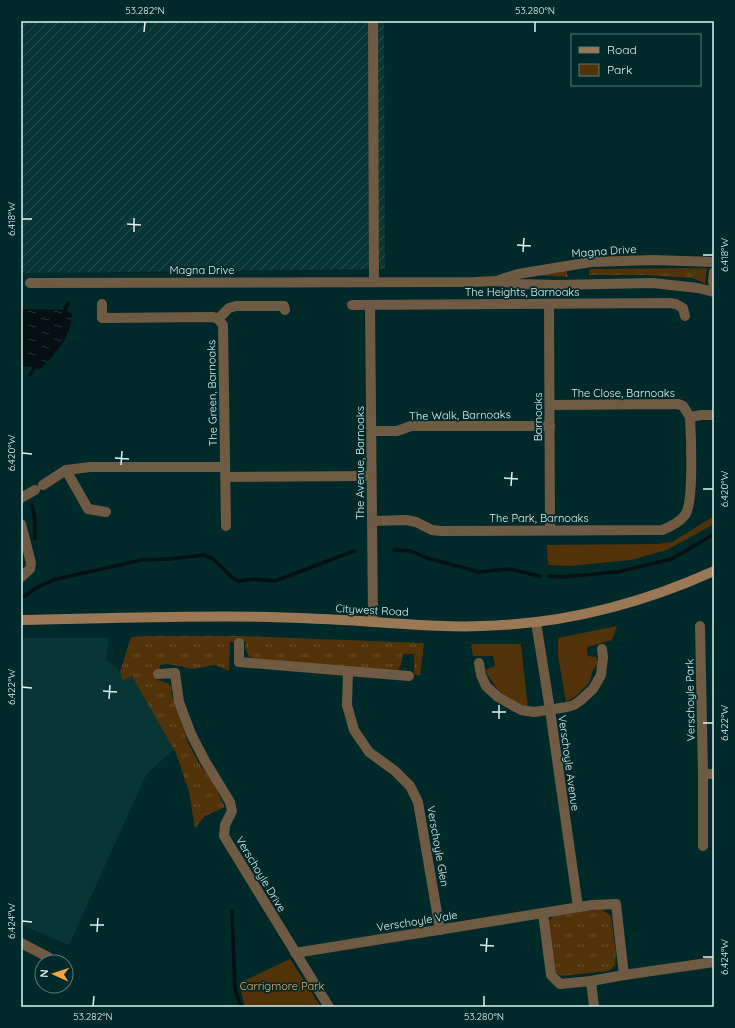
<svg xmlns="http://www.w3.org/2000/svg" width="735" height="1028" viewBox="0 0 735 1028" font-family="Quicksand,sans-serif">
	<defs>
		<pattern id="industrial-furrows" width="10" height="10" patternUnits="userSpaceOnUse"><rect width="10" height="10" fill="#0a3535"/><path d="M-1 1l2-2M0 10L10 0M9 11l2-2" fill="none" stroke="#2d5353"/></pattern>
		<pattern id="grass-tufts" width="24" height="20" patternUnits="userSpaceOnUse"><rect width="24" height="20" fill="#523209"/><path d="M3 7l-1-3M5 7V3M7 7l1-3M15 17l-1-3M17 17v-4M19 17l1-3" fill="none" stroke="#6a502d"/></pattern>
		<pattern id="water-ripples" width="26" height="14" patternUnits="userSpaceOnUse"><rect width="26" height="14" fill="#041011"/><path d="M2 4q2-2 4 0t4 0M15 11q2-2 4 0t4 0" fill="none" stroke="#283334"/></pattern>
	</defs>
	<rect width="100%" height="100%" fill="#00292a"/>
	<polygon fill="#0a3535" points="21,638 109,638 106,659 120,672 123,681 132,676 174,749 146,775 69,945 21,925"/>
	<polygon fill="url(#industrial-furrows)" points="21,21 384,21 385,269 21,273"/>
	<g fill="url(#grass-tufts)">
		<polygon points="707,268 705,284 693,278 645,275 589,275 590,269"/>
		<polygon points="566,269 568,277 534,275"/>
		<polygon points="149,636 238,636 424,643 420,676 414,674 414,654 403,654 401,665 398,670 393,670 256,660 249,657 245,648 246,642 230,642 229,671 215,665 193,669 168,664 160,665 157,680 168,683 172,688 171,693 188,743 199,763 212,781 225,807 205,816 195,828 189,792 176,753 132,676 123,681 120,672 131,637"/>
		<polygon points="601,909 611,916 616,953 615,965 609,971 561,976 555,972 547,922 554,916"/>
	</g>
	<g fill="#523209">
		<polygon points="711,518 714,522 714,524 667,550 631,560 571,566 548,565 547,545 657,544 672,542"/>
		<polygon points="617,626 612,640 587,647 588,656 596,657 598,663 593,670 589,683 576,696 566,702 558,656 558,638"/>
		<path d="M471 644H521L528 708C505 698 497 692 485 670L495 666 493 656H473Z"/>
		<polygon points="290,959 321,1007 245,1007 239,983"/>
	</g>
	<path fill="url(#water-ripples)" d="M21 309 65 310 72 314C71 337 56 354 40 369L21 366Z"/>
	<g fill="none" stroke-linecap="round" stroke-linejoin="round">
		<g stroke="#041011" stroke-width="3.5">
			<polyline points="65,310 68,303"/>
			<polyline points="30,375 34,368"/>
			<polyline points="21,482 22,485"/>
			<polyline points="32,505 35,520 35,539"/>
			<polyline points="394,550 411,551 427,558 479,572 508,569 540,576"/>
			<polyline points="549,576 561,577 617,572 672,559 714,534"/>
			<polyline points="21,597 25,596 36,588 53,580 141,560 169,559 204,555 212,558 234,579 240,581 255,579 275,581 354,551"/>
			<polyline points="232,911 235,989 241,1007"/>
		</g>
		<g stroke="#6f5a44" stroke-width="10">
			<polyline points="373,21 374,282"/>
			<polyline points="714,272 713,280 714,287"/>
			<polyline points="499,280 518,274 591,262 653,260 714,262"/>
			<polyline points="30,283 474,282 497,281 519,284 555,285 653,283 698,288 714,292"/>
			<polyline points="102,304 102,318 213,317 218,319 223,325 226,526"/>
			<polyline points="549,304 550,530"/>
			<polyline points="352,305 669,303 676,304 683,308 685,316"/>
			<polyline points="370,305 373,622"/>
			<polyline points="218,319 229,308 236,306 284,306 285,310"/>
			<polyline points="550,405 678,404 683,406 690,417"/>
			<polyline points="372,431 397,431 411,426 550,426"/>
			<polyline points="66,470 88,509 106,512"/>
			<polyline points="226,477 371,476"/>
			<polyline points="43,485 66,470 90,467 225,467"/>
			<polyline points="21,498 35,490"/>
			<path d="M372 521 406 520 416 522 432 530 441 531 662 530C670 527 679 523 685 515 694 504 691 435 690 417L702 415H714"/>
			<polyline points="21,524 31,563 30,569 21,577"/>
			<polyline points="536,622 550,710 578,907"/>
			<polyline points="700,626 703,774 703,846"/>
			<polyline points="239,643 239,662 409,676"/>
			<polyline points="479,663 481,675 486,686 498,697 521,710 534,712 567,707 574,705 581,700 593,689 601,675 603,657 602,649"/>
			<polyline points="348,672 347,705 354,730 369,752 395,771 410,786 418,802 440,930"/>
			<polyline points="158,674 175,673 179,702 191,734 205,761 230,802 232,811 225,825 224,836 329,1007"/>
			<polyline points="703,774 714,774"/>
			<polygon points="616,904 624,975 591,981 560,984 551,975 543,913 592,905"/>
			<polyline points="21,943 48,957"/>
			<polyline points="295,953 543,913"/>
			<polyline points="624,975 714,962"/>
			<polyline points="591,981 594,1007"/>
		</g>
		<path stroke="#9b7855" stroke-width="10" d="M21 620C103 619 185 615 268 617 303 618 338 619 373 622 410 624 446 628 482 626 563 624 641 604 714 571"/>
	</g>
	<path fill="none" stroke="#ddf3f3" stroke-width="1.5" d="M144 32 145 22M535 32V22M22 219H32M127 224 141 225M134 232V218M517 245 531 246M523 252 524 238M703 255H713M22 453 32 454M115 458 129 459M121 465 122 451M504 478 518 479M511 486 512 472M703 489H713M22 687 32 688M103 691 117 692M109 699 110 685M492 712H506M499 719V705M703 723H713M22 921 32 922M90 925H104M97 932 98 918M480 945 494 946M486 952 487 938M703 957H713M93 1006 94 996M484 1006V996"/>
	<g text-anchor="middle" stroke-width="3.5" stroke-linejoin="round" paint-order="stroke">
		<g font-size="11" fill="#ddf3f3" stroke="#00292a">
			<text transform="translate(604 251) rotate(-4)" y="4">Magna Drive</text>
			<text x="202" y="274">Magna Drive</text>
			<text x="522" y="296">The Heights, Barnoaks</text>
			<text transform="translate(212 393) rotate(-91)" y="4">The Green, Barnoaks</text>
			<text x="623" y="397">The Close, Barnoaks</text>
			<text transform="translate(460 415) rotate(-1)" y="4">The Walk, Barnoaks</text>
			<text transform="translate(538 417) rotate(-90)" y="4">Barnoaks</text>
			<text transform="translate(360 463) rotate(-90)" y="4">The Avenue, Barnoaks</text>
			<text x="539" y="522">The Park, Barnoaks</text>
			<text transform="translate(372 610) rotate(3)" y="4">Citywest Road</text>
			<text transform="translate(690 700) rotate(-91)" y="4">Verschoyle Park</text>
			<text transform="translate(569 763) rotate(82)" y="4">Verschoyle Avenue</text>
			<text transform="translate(438 846) rotate(80)" y="4">Verschoyle Glen</text>
			<text transform="translate(261 874) rotate(59)" y="4">Verschoyle Drive</text>
			<text transform="translate(417 921) rotate(-9)" y="4">Verschoyle Vale</text>
		</g>
		<g font-size="11" fill="#f6ae5f" stroke="#00292a">
			<text x="282" y="990">Carrigmore Park</text>
		</g>
	</g>
	<rect width="735" height="1028" fill="none" stroke="#00292a" stroke-width="44"/>
	<rect x="571" y="34" width="130" height="52" fill="#00292a" stroke="#587a7a"/>
	<rect x="579" y="47" width="20" height="6" fill="#9b7855" stroke="#587a7a"/>
	<text x="607" y="54" font-size="12" fill="#ddf3f3">Road</text>
	<rect x="579" y="64" width="20" height="12" fill="#523209" stroke="#587a7a"/>
	<text x="607" y="74" font-size="12" fill="#ddf3f3">Park</text>
	<g transform="translate(54 974) rotate(273)"><circle r="19" fill="#00292a" stroke="#587a7a"/>
	<path d="M0-3L7 15L0 10L-7 15Z" fill="#f4a344"/>
	<text y="-6" font-size="11" font-weight="bold" text-anchor="middle" fill="#ddf3f3">N</text>
	</g>
	<rect x="22" y="22" width="691" height="984" fill="none" stroke="#ddf3f3" stroke-width="1.5"/>
	<g font-size="10" text-anchor="middle" fill="#ddf3f3">
		<text x="145" y="14">53.282°N</text>
		<text x="535" y="14">53.280°N</text>
		<text transform="translate(11 219) rotate(-90)" y="4">6.418°W</text>
		<text transform="translate(724 255) rotate(-90)" y="4">6.418°W</text>
		<text transform="translate(11 453) rotate(-90)" y="4">6.420°W</text>
		<text transform="translate(724 489) rotate(-90)" y="4">6.420°W</text>
		<text transform="translate(11 687) rotate(-90)" y="4">6.422°W</text>
		<text transform="translate(724 723) rotate(-90)" y="4">6.422°W</text>
		<text transform="translate(11 921) rotate(-90)" y="4">6.424°W</text>
		<text transform="translate(724 957) rotate(-90)" y="4">6.424°W</text>
		<text x="93" y="1020">53.282°N</text>
		<text x="484" y="1020">53.280°N</text>
	</g>
</svg>
